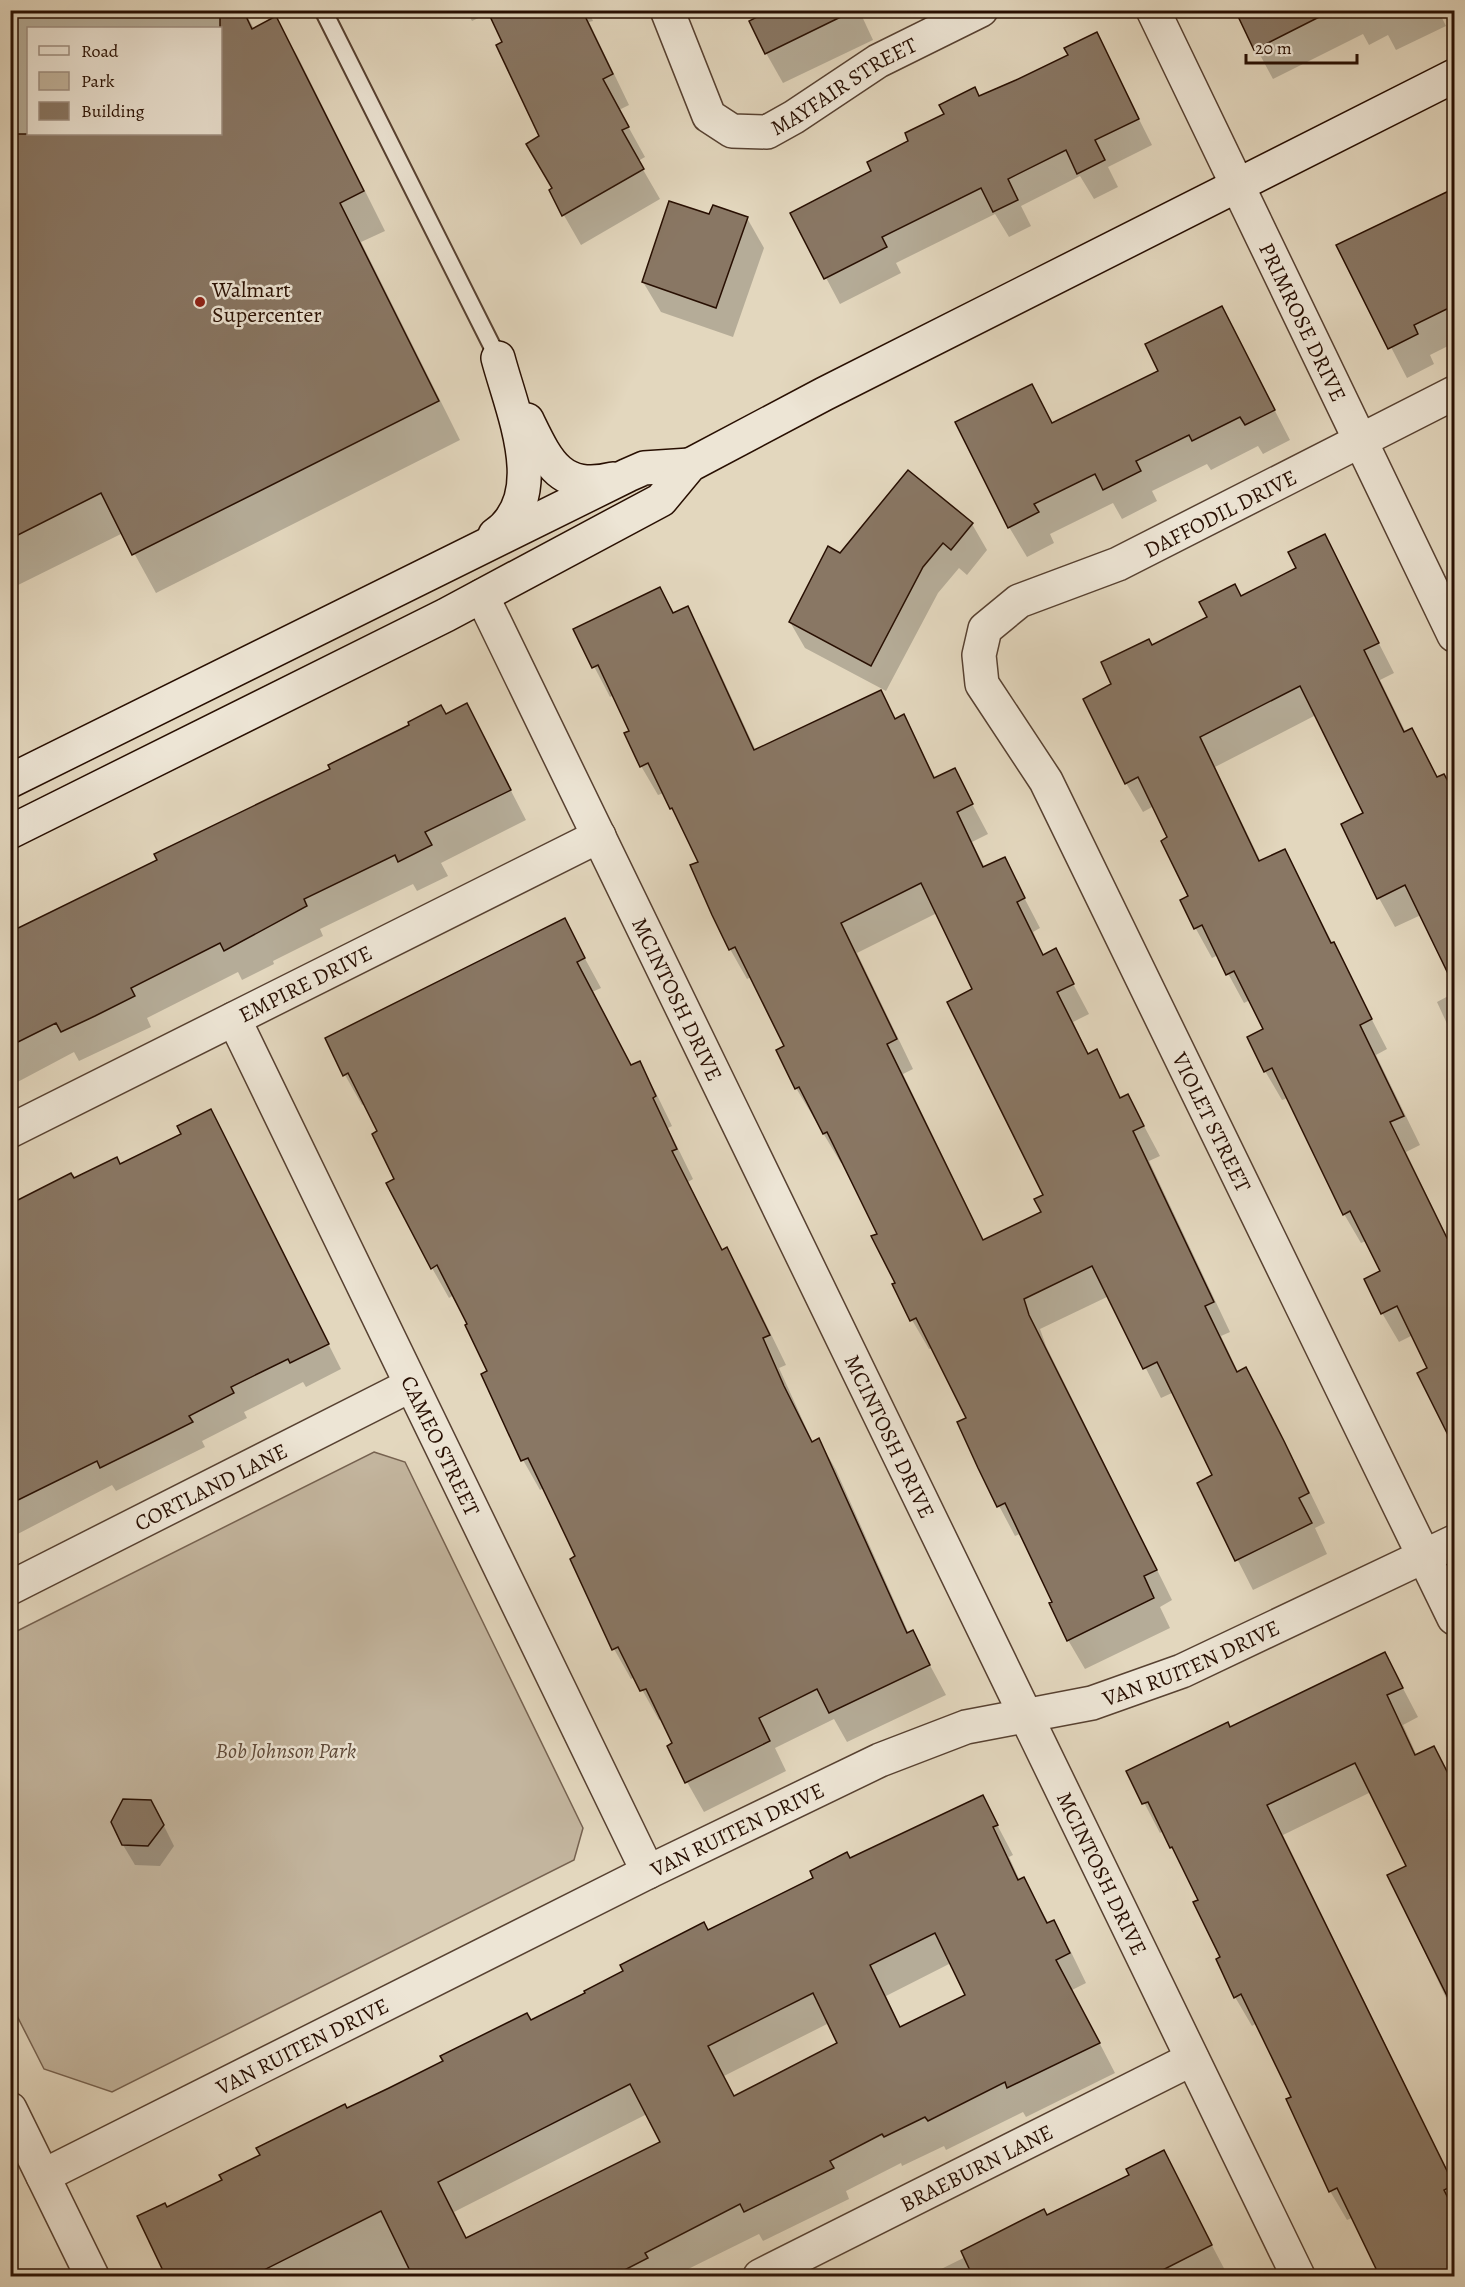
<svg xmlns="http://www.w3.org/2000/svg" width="1465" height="2287" viewBox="0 0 1465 2287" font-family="Alegreya,serif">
	<rect width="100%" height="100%" fill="#e3d7be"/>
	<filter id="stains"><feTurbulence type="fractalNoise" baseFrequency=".00333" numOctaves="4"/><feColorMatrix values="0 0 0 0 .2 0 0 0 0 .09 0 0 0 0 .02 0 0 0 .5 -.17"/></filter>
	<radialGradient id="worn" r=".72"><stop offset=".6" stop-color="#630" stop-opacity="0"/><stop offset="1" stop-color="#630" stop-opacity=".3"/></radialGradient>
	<polygon fill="#c3b59e" stroke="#766250" stroke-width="1.5" points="374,1452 405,1462 583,1828 574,1860 112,2092 44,2069 11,2004 11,1634"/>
	<g fill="#0003" fill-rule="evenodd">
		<path d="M10 10H244L254 29 275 18 298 57 385 231 361 242 460 440 156 593 123 533 10 589ZM28 28H220V134H28Z"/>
		<polygon points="466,10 588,10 593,21 589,22 629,105 619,110 645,157 638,161 660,199 581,245 550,191 554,189 541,137 504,42 489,13 472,21"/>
		<polygon points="757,10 859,10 873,40 783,83 766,53"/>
		<polygon points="1236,10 1442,10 1439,12 1446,26 1396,50 1388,35 1369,45 1363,34 1273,79"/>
		<polygon points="1096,34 1152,145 1108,167 1118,187 1094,199 1080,176 1021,206 1031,226 1009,237 995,214 896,263 901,273 840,304 792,214 873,172 910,142 979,98 1070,56"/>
		<polygon points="1454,189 1454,343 1430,355 1434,364 1407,378 1338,245"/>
		<polygon points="710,216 747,218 764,248 733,337 661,312 643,282"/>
		<polygon points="1222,308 1290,440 1263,454 1258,446 1211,470 1207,464 1152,491 1157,501 1122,519 1113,503 1050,534 1054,543 1027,557 1009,527 1032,386 1053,424 1160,372"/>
		<polygon points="972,524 987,550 967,575 959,568 938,593 886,691 805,648 790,622 840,554"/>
		<polygon points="1324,536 1394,673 1380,680 1406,733 1412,730 1438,778 1421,915 1395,927 1379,898 1343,825 1365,814 1316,715 1215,767 1261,862 1285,851 1387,1049 1376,1055 1420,1145 1406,1152 1448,1239 1429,1369 1413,1335 1399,1342 1382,1313 1382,1272 1366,1241 1361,1243 1344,1214 1288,1098 1282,1100 1265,1071 1265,1030 1250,1000 1244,1003 1218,955 1212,958 1196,929 1182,901 1190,897 1169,838 1154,806 1143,812 1126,783 1113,685 1152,647 1298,568"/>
		<path d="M660 589 675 614 687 608 704 638 756 751 880 692 896 720 903 716 936 779 954 770 988 834 972 842 985 868 1004 859 1040 928 1033 932 1044 956 1055 950 1089 1014 1073 1022 1089 1055 1096 1051 1122 1099 1128 1096 1160 1156 1149 1161 1230 1332 1221 1336 1238 1372 1246 1369 1300 1472 1325 1523 1315 1528 1327 1554 1253 1590 1199 1484 1215 1476 1174 1392 1161 1398 1109 1296 1040 1329 1046 1346 1172 1600 1160 1607 1170 1628 1085 1669 1068 1640 1054 1602 1020 1534 1015 1536 979 1468 968 1418 932 1348 929 1349 912 1320 879 1234 843 1162 841 1163 796 1088 786 1047 751 977 747 979 730 949 700 862 688 838 664 793 658 795 641 766 631 731 614 695 610 697 575 630ZM937 913 975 990 1045 1195 1043 1213 984 1241 903 1074 913 1069 857 953Z"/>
		<polygon points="467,705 526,820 441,863 448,876 417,891 413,884 320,929 323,936 273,961 274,964 242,980 238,972 147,1018 151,1027 79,1061 74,1052 10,1086 10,931 12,933"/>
		<polygon points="564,920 601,988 592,992 631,1067 639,1063 656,1093 672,1126 668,1128 693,1179 688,1182 723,1251 727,1249 744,1279 786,1365 779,1368 813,1443 819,1440 836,1470 909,1634 912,1632 946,1695 847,1742 834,1719 775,1748 786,1771 704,1812 687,1782 674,1744 662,1719 659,1720 635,1677 631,1679 614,1649 577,1557 544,1488 540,1490 523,1460 469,1325 454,1295 449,1298 432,1268 379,1132 365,1104 362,1105 345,1075 327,1039"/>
		<polygon points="1454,993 1454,1039 1437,1002"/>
		<polygon points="211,1111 341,1369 306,1387 303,1382 244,1412 247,1418 202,1441 205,1447 116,1491 112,1485 10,1538 10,1205 74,1180 120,1166 183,1135"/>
		<polygon points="1385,1654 1418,1717 1403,1725 1417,1756 1433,1748 1454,1786 1454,2015 1389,1876 1408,1866 1371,1792 1283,1835 1454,2185 1454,2276 1354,2217 1347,2220 1330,2191 1288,2100 1293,2097 1257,2023 1252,2026 1235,1997 1200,1900 1164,1831 1160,1833 1128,1772 1230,1729"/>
		<path d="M982 1796 1013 1855 1009 1857 1020 1881 1024 1879 1049 1924 1054 1922 1071 1952 1086 1983 1072 1990 1115 2073 1026 2117 1023 2112 946 2150 944 2146 902 2166 901 2163 846 2191 849 2199 763 2241 759 2234 674 2276H168L167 2208 224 2181 347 2110ZM951 1963 967 1996 901 2028 886 1996ZM829 2023 839 2044 734 2097 724 2076ZM647 2114 662 2143 467 2239 454 2212Z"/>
		<polygon points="162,1822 174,1846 160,1866 135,1865 123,1845"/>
		<polygon points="1163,2152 1228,2276 927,2276 1131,2175"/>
	</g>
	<g fill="#897764" stroke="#280f02" stroke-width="1.5" fill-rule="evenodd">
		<polygon points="220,10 243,10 252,29 276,16 364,191 340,203 439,401 132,555 101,493 10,539 10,134 220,134"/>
		<polygon points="487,10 582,10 613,74 603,79 629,127 622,130 644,169 562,216 549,190 552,188 526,144 539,136 496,45 502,42"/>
		<polygon points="771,10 855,10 765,54 749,21"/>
		<polygon points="1235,10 1333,10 1254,50"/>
		<polygon points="1097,32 1139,119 1095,140 1105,160 1077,174 1066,150 1008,179 1018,200 993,212 981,188 882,237 887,247 824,279 790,213 871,171 867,162 908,141 905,133 944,114 939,105 975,87 979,96 1016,80 1068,55 1064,48"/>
		<polygon points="1455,188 1455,305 1414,325 1418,334 1388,349 1336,245"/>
		<polygon points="669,201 709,214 713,205 748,217 716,308 642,282"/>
		<polygon points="1222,306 1275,410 1245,425 1240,417 1192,441 1189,435 1136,461 1141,471 1103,490 1095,474 1034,504 1039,512 1008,528 955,422 1032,384 1052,423 1158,371 1145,344"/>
		<polygon points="908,470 973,523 951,550 943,543 923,567 871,666 789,622 828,546 840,553"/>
		<polygon points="1325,534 1379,643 1364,650 1404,732 1412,728 1437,777 1444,774 1455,794 1455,988 1405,885 1377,899 1341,824 1363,813 1300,686 1200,737 1259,861 1285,849 1331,943 1334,942 1372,1019 1360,1025 1404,1116 1390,1122 1447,1238 1455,1234 1455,1449 1417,1373 1427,1368 1397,1306 1381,1314 1364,1279 1380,1271 1350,1211 1343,1215 1272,1068 1264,1072 1247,1037 1263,1029 1234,971 1226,975 1202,925 1194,929 1180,900 1188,896 1161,841 1167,837 1138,777 1125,784 1083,699 1111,684 1101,662 1149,639 1152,645 1207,617 1199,602 1235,584 1241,596 1296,568 1288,552"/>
		<path d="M660 587 673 613 688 606 754 750 881 690 895 719 904 714 934 778 955 768 973 804 957 812 983 867 1005 857 1025 898 1017 902 1043 955 1056 948 1074 984 1057 992 1088 1054 1097 1049 1120 1098 1128 1094 1144 1126 1133 1131 1214 1302 1205 1306 1237 1372 1246 1367 1284 1441 1309 1493 1299 1498 1312 1523 1235 1561 1197 1483 1212 1475 1157 1362 1143 1369 1092 1266 1024 1299 1029 1315 1157 1570 1144 1576 1154 1598 1067 1641 1049 1603 1052 1602 1005 1503 997 1507 978 1468 957 1422 966 1418 916 1318 910 1321 892 1284 895 1283 871 1236 877 1234 827 1132 823 1134 799 1087 795 1089 776 1050 784 1046 735 947 729 950 712 915 690 865 698 862 672 808 670 809 648 763 640 767 624 733 629 731 598 665 592 668 573 629ZM921 883 972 989 947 1002 1043 1195 1034 1199 1041 1212 983 1240 887 1044 897 1039 841 923Z"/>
		<polygon points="467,703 511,790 425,832 432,845 398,862 395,855 304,899 307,906 224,951 220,943 131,988 135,996 95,1016 61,1032 56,1023 10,1046 10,932 157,860 154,854 330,769 328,765 409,725 408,722 441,705 446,714"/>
		<polygon points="565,918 585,958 577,962 631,1065 640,1061 656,1096 653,1098 677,1149 672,1151 722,1250 727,1247 770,1335 763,1338 784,1386 812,1442 819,1438 907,1633 913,1630 930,1665 829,1713 817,1689 759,1718 770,1741 685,1783 667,1746 672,1743 646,1689 640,1691 618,1647 612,1650 570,1559 575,1556 556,1516 528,1458 521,1461 503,1422 481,1374 487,1371 465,1325 467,1324 437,1265 431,1269 386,1183 394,1179 372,1134 377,1131 348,1073 343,1076 325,1038"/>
		<polygon points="211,1109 329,1344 290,1363 288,1359 231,1387 234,1393 189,1416 193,1422 159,1439 100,1468 97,1461 10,1504 10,1204 71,1173 74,1178 117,1157 120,1164 181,1134 177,1126"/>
		<polygon points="1385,1652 1403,1688 1387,1695 1415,1755 1434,1746 1455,1787 1455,2012 1387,1875 1406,1866 1355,1763 1267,1805 1454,2185 1444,2190 1455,2212 1455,2277 1380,2277 1337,2188 1329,2192 1286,2099 1291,2097 1241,1994 1234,1998 1216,1959 1220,1957 1193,1902 1198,1900 1172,1847 1170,1848 1148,1802 1142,1804 1126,1771 1228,1722 1230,1727"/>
		<path d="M983 1795 998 1825 993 1827 1018 1880 1024 1877 1047 1923 1054 1920 1070 1953 1056 1960 1100 2043 1007 2088 1005 2082 928 2121 925 2117 884 2137 882 2134 830 2161 834 2168 744 2212 740 2204 645 2253 648 2258 611 2277H413L381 2211 250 2277H166L137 2216 165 2203 167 2207 222 2180 219 2175 260 2155 256 2148 345 2104 347 2108 389 2088 443 2061 440 2056 527 2013 531 2020 585 1993 584 1991 623 1971 620 1965 704 1922 708 1930 813 1878 810 1871 847 1852 850 1858ZM935 1933 965 1995 900 2027 870 1965ZM813 1993 837 2043 734 2096 708 2046ZM630 2084 660 2142 466 2238 438 2182Z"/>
		<polygon points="123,1799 151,1800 164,1825 148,1846 122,1845 111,1822"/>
		<polygon points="1164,2150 1212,2245 1149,2277 973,2277 961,2251 1044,2209 1047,2215 1129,2175 1126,2169"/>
	</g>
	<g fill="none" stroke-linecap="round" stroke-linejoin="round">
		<defs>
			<polyline id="lane" points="323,10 498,358"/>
			<g id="street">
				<path id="s1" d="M667 10 709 116 732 131 767 132 794 117 878 61 981 10"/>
				<path id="s2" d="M1153 10 1454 635"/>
				<path id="s3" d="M1454 393 1118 564 1019 601 985 629 979 655 982 684 1046 781 1454 1618"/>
				<path id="s4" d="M482 596 1298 2276"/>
				<path id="s5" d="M234 1019 648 1872"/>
				<path id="s6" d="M10 1131 599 836"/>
				<path id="s7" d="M10 1588 411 1385"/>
				<polyline points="10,2109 92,2276"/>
				<path id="s8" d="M43 2176 648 1872 880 1760 966 1727 1092 1703 1182 1671 1454 1542"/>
				<path id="s9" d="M760 2276 1192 2059"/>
			</g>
			<g id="secondary">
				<path d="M527 420C547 461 560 492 613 479"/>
				<path d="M495 535C551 497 512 411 498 358"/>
				<polyline points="10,781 628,475 644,468 690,465"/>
				<polyline points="10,832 446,615 661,500 690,465 824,394 1454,76"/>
			</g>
		</defs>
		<use href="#lane" stroke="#574131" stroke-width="20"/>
		<use href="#street" stroke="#574131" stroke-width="36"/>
		<use href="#secondary" stroke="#280f02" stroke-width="36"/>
		<use href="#lane" stroke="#ede5d5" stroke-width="16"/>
		<use href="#street" stroke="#ede5d5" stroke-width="33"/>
		<use href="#secondary" stroke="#ede5d5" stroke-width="33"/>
	</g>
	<circle fill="#8f2418" stroke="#ede5d5" stroke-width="2" cx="200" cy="302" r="6"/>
	<g text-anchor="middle" stroke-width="5" stroke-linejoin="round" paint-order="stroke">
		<g font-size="22" fill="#280f02" stroke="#ede5d5">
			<text dy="8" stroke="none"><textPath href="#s1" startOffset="266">MAYFAIR STREET</textPath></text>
			<text dy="8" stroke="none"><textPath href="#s2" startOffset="346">PRIMROSE DRIVE</textPath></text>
			<text transform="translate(1220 513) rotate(-27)" y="8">DAFFODIL DRIVE</text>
			<text dy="8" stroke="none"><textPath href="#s6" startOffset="330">EMPIRE DRIVE</textPath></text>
			<text dy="8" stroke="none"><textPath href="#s4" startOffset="448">MCINTOSH DRIVE</textPath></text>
			<text dy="8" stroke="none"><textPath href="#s3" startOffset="1078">VIOLET STREET</textPath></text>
			<text dy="8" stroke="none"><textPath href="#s4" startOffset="934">MCINTOSH DRIVE</textPath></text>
			<text dy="8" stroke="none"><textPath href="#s5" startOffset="474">CAMEO STREET</textPath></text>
			<text dy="8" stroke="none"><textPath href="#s7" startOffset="225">CORTLAND LANE</textPath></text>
			<text dy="8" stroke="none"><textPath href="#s8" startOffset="1262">VAN RUITEN DRIVE</textPath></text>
			<text dy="8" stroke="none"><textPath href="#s8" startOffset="776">VAN RUITEN DRIVE</textPath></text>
			<text dy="8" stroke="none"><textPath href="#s4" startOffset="1420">MCINTOSH DRIVE</textPath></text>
			<text dy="8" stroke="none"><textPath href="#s8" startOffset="290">VAN RUITEN DRIVE</textPath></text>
			<text dy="8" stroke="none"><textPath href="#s9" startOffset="242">BRAEBURN LANE</textPath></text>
		</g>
		<g font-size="22" fill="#280f02" stroke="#ede5d5" text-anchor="start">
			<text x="212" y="297">Walmart<tspan x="212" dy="25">Supercenter</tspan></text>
		</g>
		<g font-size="22" font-style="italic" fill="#5e4939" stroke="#ede5d5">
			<text x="286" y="1758">Bob Johnson Park</text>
		</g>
	</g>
	<rect width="1465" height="2287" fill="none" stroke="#e3d7be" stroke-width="36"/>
	<rect x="12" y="12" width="1441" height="2263" fill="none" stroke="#280f02" stroke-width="3"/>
	<rect x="18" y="18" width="1429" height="2251" fill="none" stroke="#280f02" stroke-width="1.5"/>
	<rect x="27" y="27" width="195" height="108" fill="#ede5d5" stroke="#9e8f81" stroke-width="1.5"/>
	<rect x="39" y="46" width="30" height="9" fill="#ede5d5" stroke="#9e8f81" stroke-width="1.5"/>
	<text x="81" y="57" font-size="18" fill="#280f02">Road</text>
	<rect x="39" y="72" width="30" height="18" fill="#c3b59e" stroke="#9e8f81" stroke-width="1.5"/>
	<text x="81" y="87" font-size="18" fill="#280f02">Park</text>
	<rect x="39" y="102" width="30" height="18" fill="#897764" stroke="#9e8f81" stroke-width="1.5"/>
	<text x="81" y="117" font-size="18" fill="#280f02">Building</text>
	<path d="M1246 54v9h111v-9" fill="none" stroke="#280f02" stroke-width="3"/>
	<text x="1255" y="54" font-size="18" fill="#280f02" stroke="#ede5d5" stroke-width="4.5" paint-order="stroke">20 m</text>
	<rect width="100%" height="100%" filter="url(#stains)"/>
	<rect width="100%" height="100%" fill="url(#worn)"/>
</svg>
